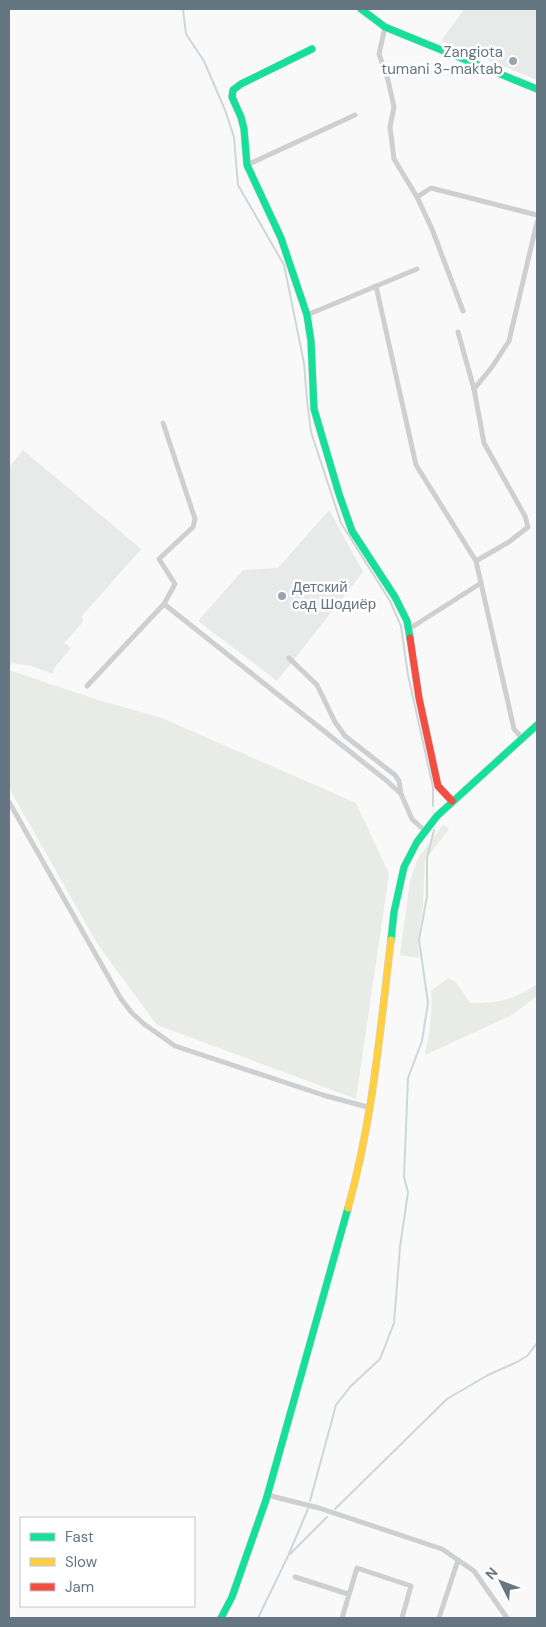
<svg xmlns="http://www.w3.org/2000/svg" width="546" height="1627" viewBox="0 0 546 1627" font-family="'DM Sans',sans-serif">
	<rect width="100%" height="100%" fill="#f9f9f9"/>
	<g fill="#e8e9e9">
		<polygon points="464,9 537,9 537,80 441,41"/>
		<polygon points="23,450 141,549 82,616 83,622 64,643 71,648 54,668 53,674 32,666 12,663 9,668 9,467"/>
		<polygon points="329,510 363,572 277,681 198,621 243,570 278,568"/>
	</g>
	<g fill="#e8ebe6">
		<polygon points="9,670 95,699 162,718 356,803 389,874 356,1099 157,1025 98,945 9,788"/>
		<polygon points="443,825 449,829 425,860 423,904 418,941 419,958 400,955 410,881 418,858"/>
		<path d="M448 978 456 982 470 1003C498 1003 514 1000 537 984V996L512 1015 425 1055C429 1033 433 1014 431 991Z"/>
	</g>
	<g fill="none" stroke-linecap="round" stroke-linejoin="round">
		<g stroke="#ced6d9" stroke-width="2">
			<polyline points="183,9 186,34 204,61 225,110 234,137 238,185 284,265 304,363 307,400 311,432 341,523 390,601 401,626 408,675 433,787 433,806"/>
			<polyline points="310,1501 336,1405 350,1387 380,1359 394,1323 400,1247 408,1192 404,1177 408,1078 422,1041 428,1003 419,940 427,896 427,858 434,830"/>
			<polyline points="335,1509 447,1399 488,1375 517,1362 527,1356 537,1343"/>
			<polyline points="290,1554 327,1517"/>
			<polyline points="258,1618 288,1556 308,1509"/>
		</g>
		<defs>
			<g id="fast">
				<polyline points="361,9 385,27 537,89"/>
				<polyline points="312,49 241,84 233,90 232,97 241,117 244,129 247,165 281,238 307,315 311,341 314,409 339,494 352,531 395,597 407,621 410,638"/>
				<polyline points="391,940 394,912 404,867 417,842 437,816 537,725"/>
				<polyline points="221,1618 232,1597 266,1500 348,1208"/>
			</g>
			<path id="slow" d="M348 1208C373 1119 380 1030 391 940"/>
			<polyline id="jam" points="410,638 419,698 438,786 452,801"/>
		</defs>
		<use href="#fast" stroke="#d5d6d7" stroke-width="8"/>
		<use href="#slow" stroke="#d5d6d7" stroke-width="8"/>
		<use href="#jam" stroke="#d5d6d7" stroke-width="8"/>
		<g stroke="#cecfd0" stroke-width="5">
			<polyline points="385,27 379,54 388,80 394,107 390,127 394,159 417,197 432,229 463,311"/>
			<polyline points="247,165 355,115"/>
			<polyline points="417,197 431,188 537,215"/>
			<polyline points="376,286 416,465 476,561 514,729 522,738"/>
			<polyline points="307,315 417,269"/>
			<polyline points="458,332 474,389 484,443 525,516 528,527 509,542 476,561"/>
			<polyline points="474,389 492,367 509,341 537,222"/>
			<polyline points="164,604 387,781 401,794 412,819 424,830"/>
			<polyline points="409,629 481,583"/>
			<polyline points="289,658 317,685 335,722 345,736 395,775 399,781 401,794"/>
			<polyline points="87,686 164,604 175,584 159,559 193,527 195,519 163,423"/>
			<polyline points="9,802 121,999 132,1013 144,1024 175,1046 323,1095 371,1108"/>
			<polyline points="267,1495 319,1508 442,1549 474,1571 507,1618"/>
			<polyline points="295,1577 348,1594"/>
			<polyline points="342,1618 357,1568 411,1586 402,1618"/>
			<polyline points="439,1618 458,1560"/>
		</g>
		<use href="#fast" stroke="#16e098" stroke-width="7"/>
		<use href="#slow" stroke="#ffcf43" stroke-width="7"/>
		<use href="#jam" stroke="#f24e42" stroke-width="7"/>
	</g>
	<g fill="#99a4ac" stroke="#fff" stroke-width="2">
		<circle cx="513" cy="61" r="5"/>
		<circle cx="282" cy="596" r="5"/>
	</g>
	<g text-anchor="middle" stroke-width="5" stroke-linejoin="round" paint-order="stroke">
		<g font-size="15" fill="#657683" stroke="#fff" text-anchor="end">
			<text x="503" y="57">Zangiota<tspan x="503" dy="17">tumani 3-maktab</tspan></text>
			<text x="292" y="592" text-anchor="start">Детский<tspan x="292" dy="17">сад Шодиёр</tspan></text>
		</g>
	</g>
	<rect width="546" height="1627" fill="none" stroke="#657683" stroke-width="20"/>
	<rect x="20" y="1517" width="175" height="90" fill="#ffffff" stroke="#c1c8cd"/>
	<rect x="30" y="1533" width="25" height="8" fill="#16e098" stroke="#c1c8cd"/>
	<text x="65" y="1542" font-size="15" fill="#657683">Fast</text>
	<rect x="30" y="1558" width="25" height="8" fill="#ffcf43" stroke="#c1c8cd"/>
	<text x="65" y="1567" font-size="15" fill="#657683">Slow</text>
	<rect x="30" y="1583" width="25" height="8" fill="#f24e42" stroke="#c1c8cd"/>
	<text x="65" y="1592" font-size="15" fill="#657683">Jam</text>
	<g transform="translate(501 1582) rotate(312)" stroke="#ffffff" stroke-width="4" paint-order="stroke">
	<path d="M0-4L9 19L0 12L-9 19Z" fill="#657683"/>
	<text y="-8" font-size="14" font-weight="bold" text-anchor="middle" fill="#657683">N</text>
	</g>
</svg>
